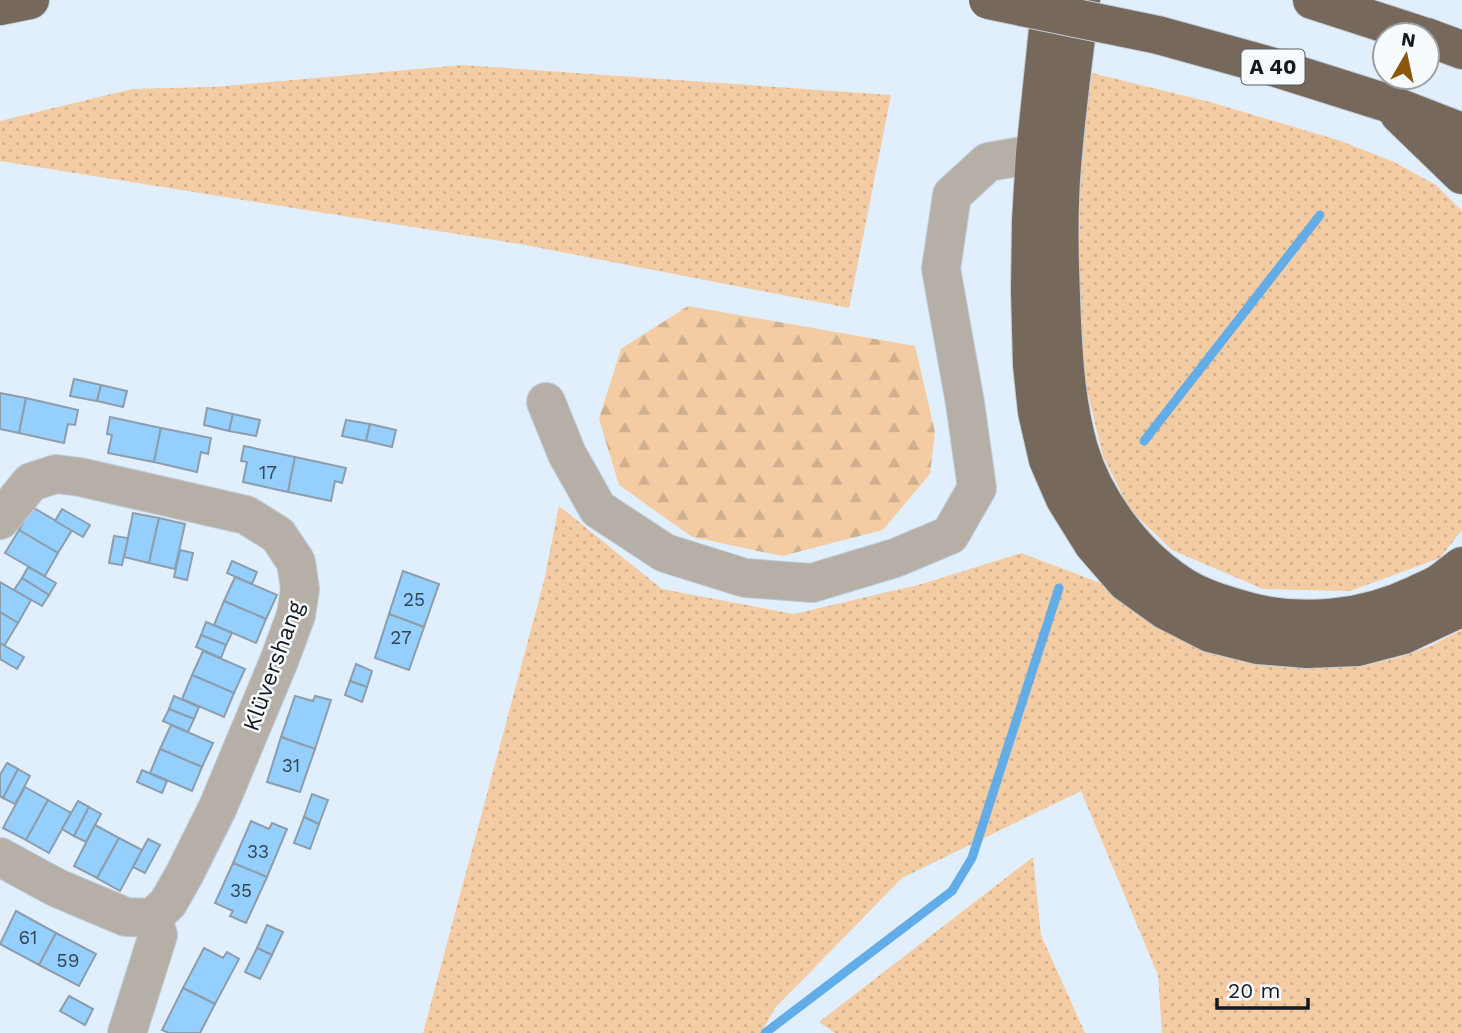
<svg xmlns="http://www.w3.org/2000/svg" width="1462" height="1033" viewBox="0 0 1462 1033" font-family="'Work Sans',sans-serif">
	<defs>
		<pattern id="grass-dots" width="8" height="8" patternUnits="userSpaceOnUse" patternTransform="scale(1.75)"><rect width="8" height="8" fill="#f3cca4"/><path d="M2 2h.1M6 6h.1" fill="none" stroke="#cfaf8d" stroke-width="1.8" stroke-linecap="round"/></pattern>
		<pattern id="forest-firs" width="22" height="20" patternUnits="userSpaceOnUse" patternTransform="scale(1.75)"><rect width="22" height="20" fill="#f3cca4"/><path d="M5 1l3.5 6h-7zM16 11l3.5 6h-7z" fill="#cfaf8d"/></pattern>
	</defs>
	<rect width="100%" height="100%" fill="#e1effc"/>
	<g fill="url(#grass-dots)">
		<polygon points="463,65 891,95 849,308 525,245 0,161 0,121 132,89 213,87"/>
		<polygon points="1092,73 1210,102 1341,141 1394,162 1436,185 1462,211 1462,530 1440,558 1350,591 1263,589 1172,550 1130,510 1103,456 1078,353 1081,141"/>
		<polygon points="559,506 662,589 794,614 922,584 1021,553 1106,585 1237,658 1301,668 1358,667 1403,656 1435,644 1462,629 1462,1033 1162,1033 1158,975 1081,791 902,878 775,1008 761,1033 423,1033 544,581"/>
		<polygon points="1033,857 1041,935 1085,1033 835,1033 819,1022"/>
	</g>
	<polygon fill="url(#forest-firs)" points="688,306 915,346 935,432 930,474 883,530 782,556 692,537 619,485 599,419 621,349"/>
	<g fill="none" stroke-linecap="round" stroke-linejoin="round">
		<g stroke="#62ade7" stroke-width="9">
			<polyline points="1144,441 1320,215"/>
			<polyline points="765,1033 952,891 972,858 1059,588"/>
		</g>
	</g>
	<g fill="#94cffe" stroke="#8c9dab" stroke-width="2">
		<polygon points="74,379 101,385 97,401 70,396"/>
		<polygon points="101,385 127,391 123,407 97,401"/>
		<polygon points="0,393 26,398 19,433 0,429"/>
		<polygon points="26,398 78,410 75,425 68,424 64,443 19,433"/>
		<polygon points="207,408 233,414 229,431 204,425"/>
		<polygon points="233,414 260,420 256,436 229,431"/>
		<polygon points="110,417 161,428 154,462 108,453 112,435 107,434"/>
		<polygon points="346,420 370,424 366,441 342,436"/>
		<polygon points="370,424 396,430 392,447 366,441"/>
		<polygon points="161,428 211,438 208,454 201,452 197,472 154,462"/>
		<polygon points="244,446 295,457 288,492 243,482 247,462 241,461"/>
		<polygon points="295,457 346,468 342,483 335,481 331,501 288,492"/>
		<polygon points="32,507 72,530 58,553 19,530"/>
		<polygon points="62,509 90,525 83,537 55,521"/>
		<polygon points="133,513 159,518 149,563 124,557"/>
		<polygon points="159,518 185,524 175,569 149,563"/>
		<polygon points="19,530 58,553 45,576 5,553"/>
		<polygon points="114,536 128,538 122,565 109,563"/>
		<polygon points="180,550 193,553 187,580 174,577"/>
		<polygon points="232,561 257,572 252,584 227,573"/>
		<polygon points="28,567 56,583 49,595 22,578"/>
		<polygon points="403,571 439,584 424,627 389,614"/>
		<polygon points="235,577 277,595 266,619 224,601"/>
		<polygon points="22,578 49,595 42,606 14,590"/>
		<polygon points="0,582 31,600 18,623 0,612"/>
		<polygon points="224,601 266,619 256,643 214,625"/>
		<polygon points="0,612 18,623 4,646 0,643"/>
		<polygon points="389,614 424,627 409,670 375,658"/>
		<polygon points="206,622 232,633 226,645 201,635"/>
		<polygon points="201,635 226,645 221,658 196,647"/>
		<polygon points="0,643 24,657 17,669 0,659"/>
		<polygon points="203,651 245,669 234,693 192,675"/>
		<polygon points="356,664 372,671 367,687 350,681"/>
		<polygon points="192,675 234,693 224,717 182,699"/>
		<polygon points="350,681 367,687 362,702 345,695"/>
		<polygon points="174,696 199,707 194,719 169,709"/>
		<polygon points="295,696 313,701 315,696 331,700 315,749 281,737"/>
		<polygon points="169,709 194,719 188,732 163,721"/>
		<polygon points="171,725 213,743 202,767 160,749"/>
		<polygon points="281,737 315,749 300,792 267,782"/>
		<polygon points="160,749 202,767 192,791 150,773"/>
		<polygon points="7,763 18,769 3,798 0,796 0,775"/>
		<polygon points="18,769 30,776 15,804 3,798"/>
		<polygon points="142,770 167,781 162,793 137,782"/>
		<polygon points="25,787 48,800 26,840 3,828"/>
		<polygon points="312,794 328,800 319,824 304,817"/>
		<polygon points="48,800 71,813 49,853 26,840"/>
		<polygon points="78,801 89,807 74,836 62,829"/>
		<polygon points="89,807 101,814 86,842 74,836"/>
		<polygon points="304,817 319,824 310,849 294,843"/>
		<polygon points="251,821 269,829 272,823 287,829 267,877 233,863"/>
		<polygon points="95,825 119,838 97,878 74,866"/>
		<polygon points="119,838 142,850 120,891 97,878"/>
		<polygon points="148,839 160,845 145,873 133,867"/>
		<polygon points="233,863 267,877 246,923 230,916 233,911 215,903"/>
		<polygon points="16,911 56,933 39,965 0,944"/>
		<polygon points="267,925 283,932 272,955 257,948"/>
		<polygon points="56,933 96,954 79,986 39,965"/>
		<polygon points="204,948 223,958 227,952 239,959 215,1004 183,988"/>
		<polygon points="257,948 272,955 260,979 245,972"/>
		<polygon points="183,988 215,1004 200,1033 169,1033 162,1030"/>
		<polygon points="69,996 93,1009 85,1025 60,1011"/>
	</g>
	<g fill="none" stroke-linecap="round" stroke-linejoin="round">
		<defs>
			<g id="minor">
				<polyline points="546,402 567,454 598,509 665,553 745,578 812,583 895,558 950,535 977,488 965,403 941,269 952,195 988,162 1035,154"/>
				<polyline points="0,520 31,482 56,474 80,477 246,515 278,535 296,562 300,589 296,615 279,661 218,807 184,875 168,903 152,918 126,917 57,888 0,857"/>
				<polyline points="127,1033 158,935 152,918"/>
			</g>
			<g id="highway">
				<polyline points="1051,0 1035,154 1031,221 1030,291 1032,365 1037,412 1048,460 1065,499 1093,544 1126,582 1165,610 1210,633 1258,645 1307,649 1357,647 1403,635 1454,611 1462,605"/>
				<path d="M1081 0C1073 60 1065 119 1061 179 1058 227 1060 275 1062 323 1064 365 1067 407 1079 449 1094 500 1134 554 1178 583 1198 597 1223 604 1247 611 1303 626 1365 619 1417 594 1425 590 1434 587 1441 582 1448 577 1455 571 1462 566"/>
				<polyline points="1312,0 1420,35"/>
				<polyline points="0,6 30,0"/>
				<polyline points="1158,35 1270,66 1387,103 1462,132"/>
				<polyline points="1427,37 1462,50"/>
				<polyline points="1399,114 1462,175"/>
			</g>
		</defs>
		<use href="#minor" stroke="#c0cdd8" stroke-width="40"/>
		<use href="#highway" stroke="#c0cdd8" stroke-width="40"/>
		<use href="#minor" stroke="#b6afa8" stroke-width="38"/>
		<use href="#highway" stroke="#76685a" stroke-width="38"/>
		<defs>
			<polyline id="highway-bridge" points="988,0 1158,35"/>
		</defs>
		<use href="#highway-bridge" stroke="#c0cdd8" stroke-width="40" stroke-linecap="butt"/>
		<use href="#highway-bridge" stroke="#76685a" stroke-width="38"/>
	</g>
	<g text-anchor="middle" stroke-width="5" stroke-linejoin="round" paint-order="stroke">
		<g font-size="19" fill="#334656">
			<text x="268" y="479">17</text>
			<text x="414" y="606">25</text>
			<text x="401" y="644">27</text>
			<text x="291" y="772">31</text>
			<text x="258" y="858">33</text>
			<text x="241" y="897">35</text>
			<text x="28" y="944">61</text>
			<text x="68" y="967">59</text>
		</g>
		<rect fill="#f7fbfe" stroke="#575d61" stroke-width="2" x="1241.5" y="49.5" width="63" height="35" rx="5"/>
		<g font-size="21" font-weight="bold" fill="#13191e">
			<text x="1273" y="74">A 40</text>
		</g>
		<g font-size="23" fill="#13191e" stroke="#f7fbfe">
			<text transform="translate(273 666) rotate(-70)" y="8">Klüvershang</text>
		</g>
	</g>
	<g transform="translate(1406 56) rotate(9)"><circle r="33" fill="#f7fbfe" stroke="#9ca1a4" stroke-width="2"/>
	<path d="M0-5L12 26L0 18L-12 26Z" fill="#8d570a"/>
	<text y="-10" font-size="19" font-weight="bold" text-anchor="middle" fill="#13191e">N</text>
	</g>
	<path d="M1217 998v10h91v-10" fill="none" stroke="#13191e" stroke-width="3.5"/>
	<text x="1228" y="998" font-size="21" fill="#13191e" stroke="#f7fbfe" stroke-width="5" paint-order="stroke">20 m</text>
</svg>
